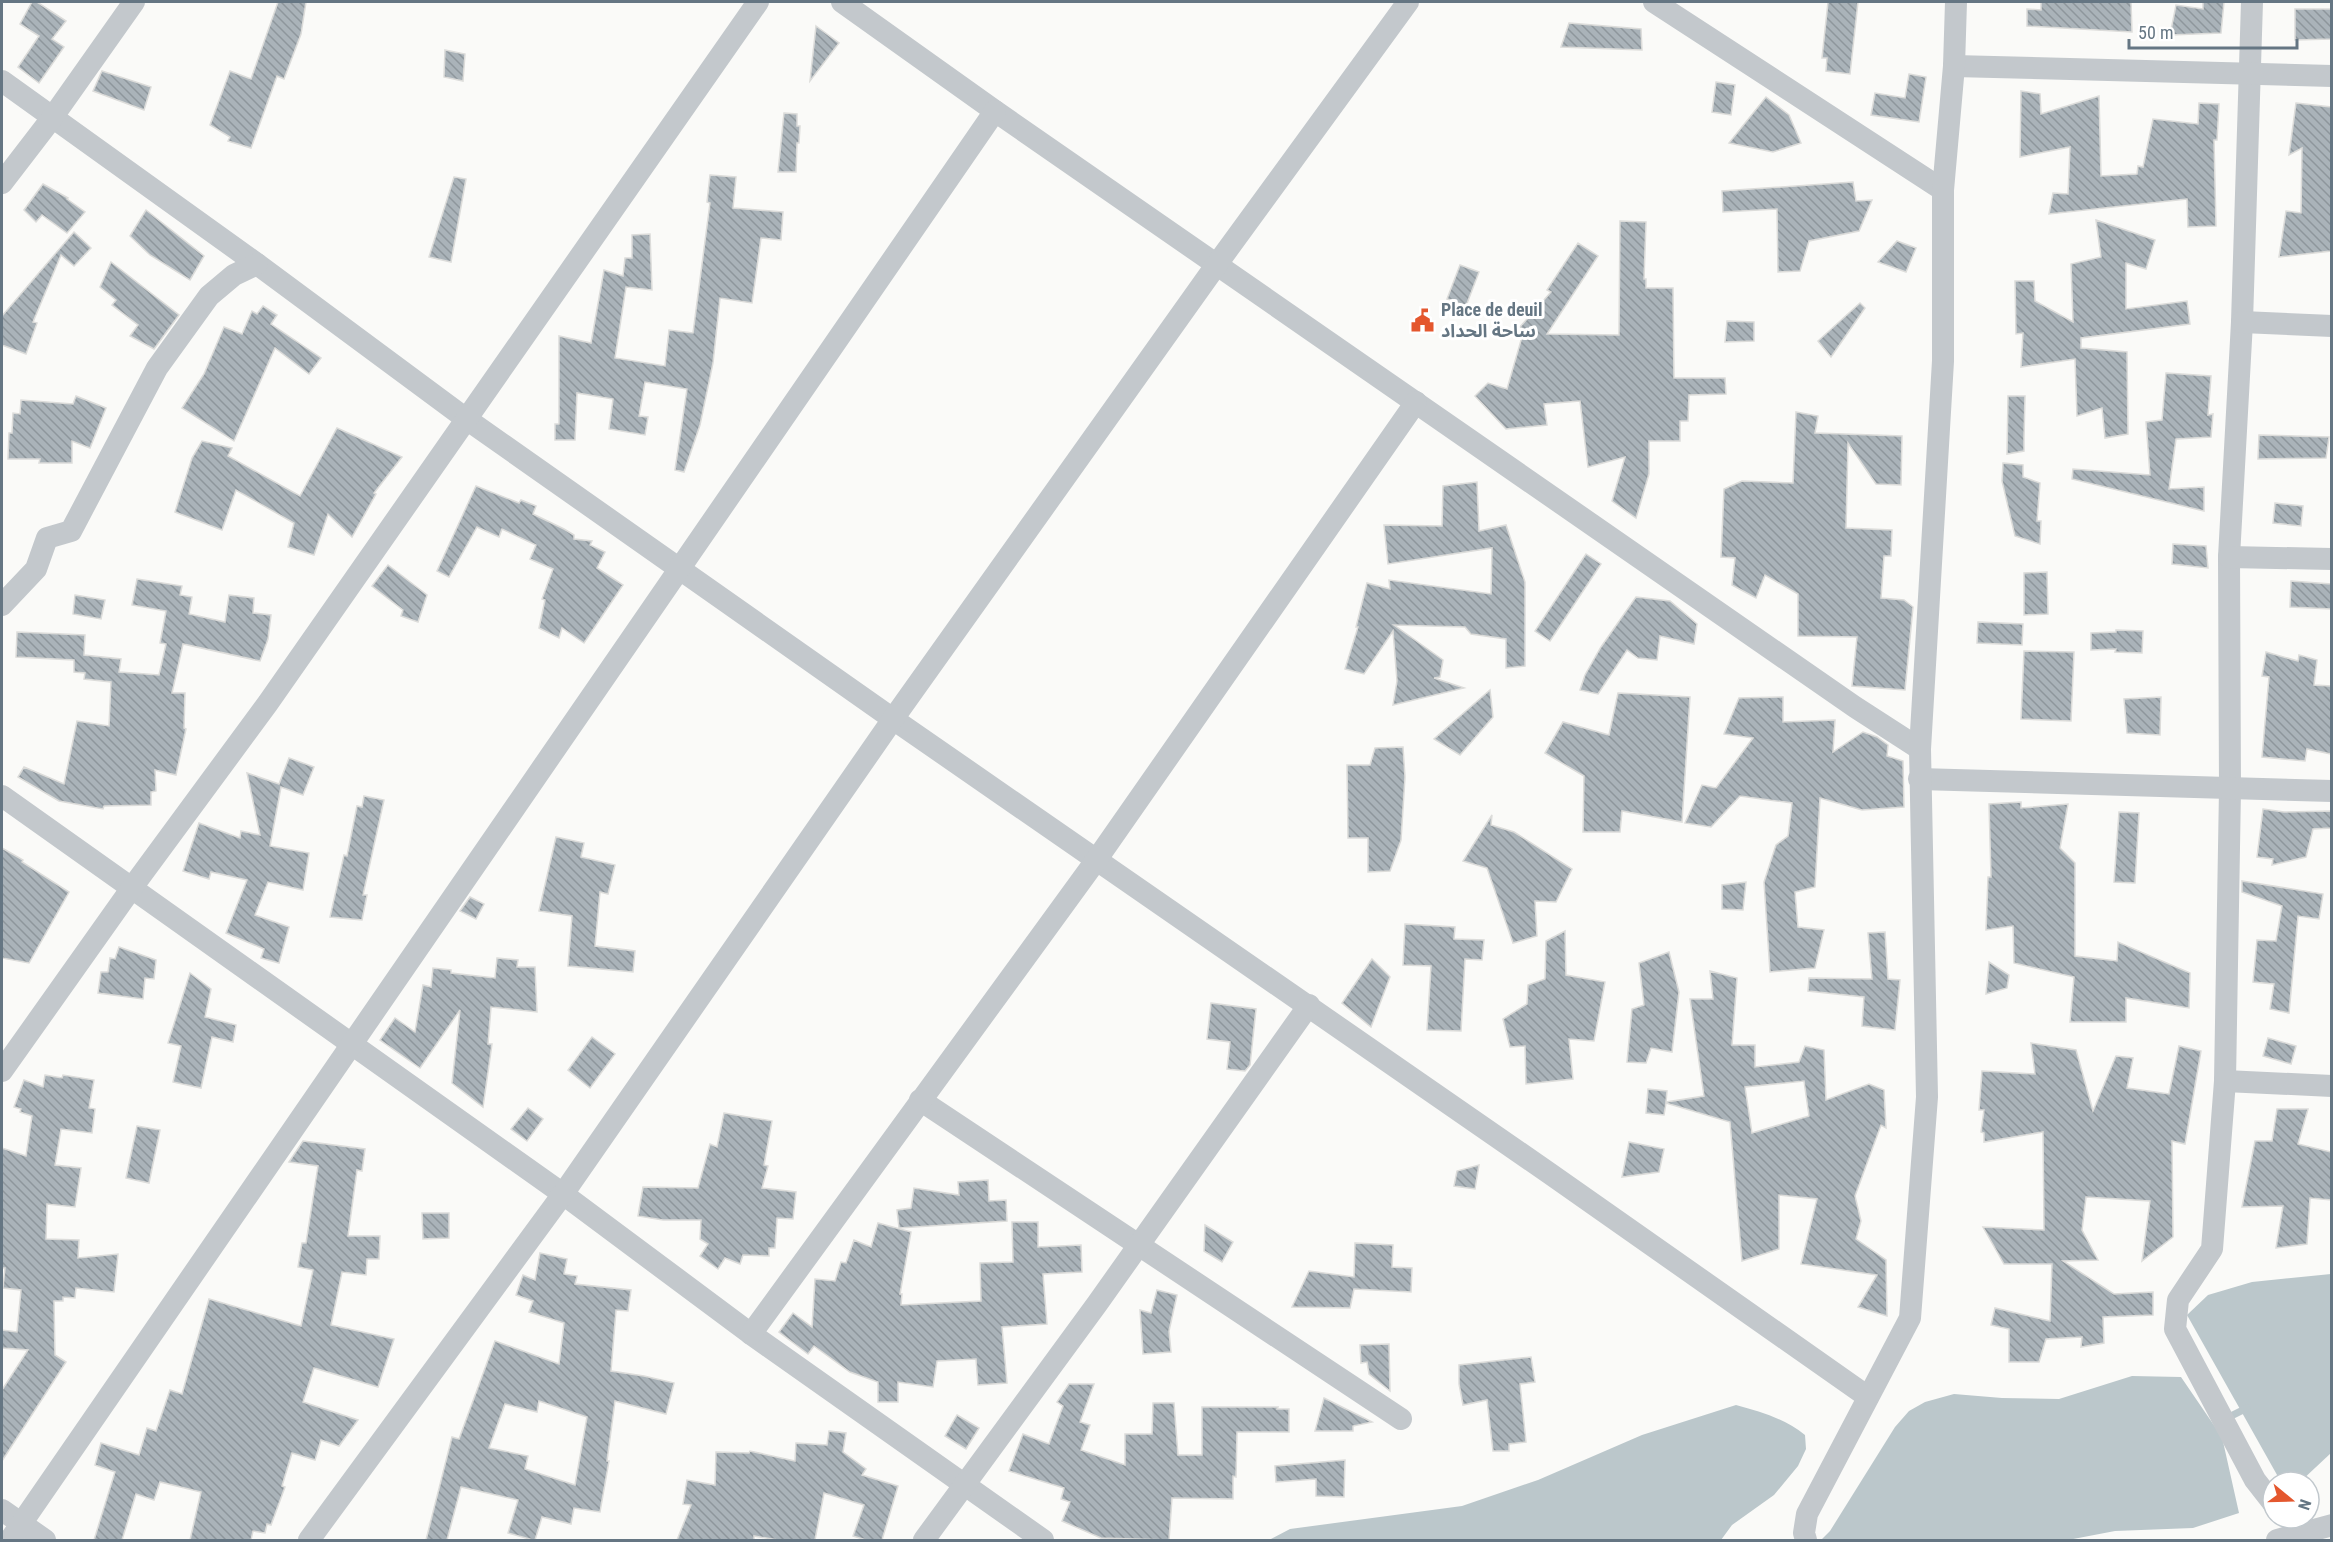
<svg xmlns="http://www.w3.org/2000/svg" width="2333" height="1542" viewBox="0 0 2333 1542" font-family="'Roboto Condensed','Noto Sans Arabic',sans-serif">
	<defs>
		<pattern id="building-back-hatch" width="6" height="6" patternUnits="userSpaceOnUse" patternTransform="scale(1.5)"><rect width="6" height="6" fill="#aab3b9"/><path d="M-1 5l2 2M0 0l6 6M5-1l2 2" fill="none" stroke="#8e969c"/></pattern>
	</defs>
	<rect width="100%" height="100%" fill="#fafaf8"/>
	<g fill="#bbc7cb">
		<polygon points="2331,1274 2331,1453 2300,1482 2281,1482 2187,1315 2208,1295 2252,1282"/>
		<polygon points="2132,1376 2181,1377 2222,1437 2239,1513 2193,1528 2115,1531 2068,1540 1821,1540 1830,1531 1895,1427 1909,1411 1925,1402 1954,1394 2002,1398 2059,1399"/>
		<path d="M1736 1405C1761 1412 1784 1418 1805 1435L1806 1449 1798 1466 1774 1495 1732 1525 1721 1540H1269L1290 1529 1462 1506 1538 1480 1642 1435Z"/>
	</g>
	<g fill="none" stroke-linecap="round" stroke-linejoin="round">
		<polyline stroke="#bbc7cb" stroke-width="7" points="2225,1419 2247,1408"/>
	</g>
	<g fill="url(#building-back-hatch)" stroke="#dcdcda" stroke-width="1.5" fill-rule="evenodd">
		<polygon points="32,2 37,2 66,21 52,39 64,47 39,83 18,67 39,36 20,24"/>
		<polygon points="278,2 306,2 301,34 284,79 277,76 251,148 228,141 230,137 210,125 230,71 251,79"/>
		<polygon points="1828,2 1858,2 1850,74 1826,71 1827,58 1822,58"/>
		<polygon points="2041,2 2131,2 2132,32 2027,26 2027,9 2041,10"/>
		<polygon points="2203,2 2224,2 2221,33 2170,35 2176,5 2203,9"/>
		<polygon points="2295,9 2331,9 2331,39 2295,40"/>
		<polygon points="1569,23 1641,29 1642,50 1561,47"/>
		<polygon points="816,26 839,43 810,81"/>
		<polygon points="445,50 465,54 463,81 444,77"/>
		<polygon points="102,71 151,87 144,110 93,91"/>
		<polygon points="1909,74 1926,77 1919,122 1871,115 1875,93 1905,98"/>
		<polygon points="1716,82 1735,85 1731,115 1712,112"/>
		<polygon points="2021,91 2040,94 2041,114 2099,96 2101,176 2137,174 2138,166 2143,167 2153,119 2198,124 2199,103 2219,104 2217,140 2214,140 2216,226 2188,227 2187,199 2049,214 2053,193 2068,194 2070,147 2020,157"/>
		<polygon points="1766,97 1789,115 1801,143 1773,152 1729,143"/>
		<polygon points="2296,103 2331,107 2331,251 2279,257 2286,211 2301,213 2302,148 2289,155"/>
		<polygon points="784,113 797,114 797,126 800,126 799,143 797,143 796,172 778,172"/>
		<polygon points="710,175 736,177 733,208 783,212 781,240 761,238 752,303 720,298 713,363 700,425 684,472 675,470 687,389 645,382 639,416 648,417 645,435 609,429 613,399 577,393 575,440 555,440 555,424 559,424 559,336 591,343 604,270 623,276 625,258 632,258 632,235 650,234 652,290 626,287 615,358 665,366 669,330 693,333 710,203 707,202"/>
		<polygon points="454,177 466,179 451,262 429,257"/>
		<polygon points="1853,182 1856,201 1872,200 1859,231 1809,241 1800,271 1778,272 1777,209 1723,212 1722,191"/>
		<polygon points="43,184 68,198 67,199 85,212 67,233 42,215 36,222 24,210"/>
		<polygon points="146,210 204,256 190,280 150,255 130,236"/>
		<polygon points="2096,220 2155,240 2146,269 2126,263 2126,309 2187,301 2190,324 2081,338 2081,348 2127,352 2128,434 2105,438 2102,408 2077,416 2075,359 2021,367 2023,333 2016,334 2015,281 2034,281 2035,301 2073,322 2071,264 2101,257"/>
		<polygon points="1620,221 1646,222 1644,279 1646,279 1646,288 1673,288 1674,378 1725,378 1726,394 1689,395 1688,421 1680,421 1680,441 1649,441 1649,474 1636,518 1612,501 1625,457 1588,467 1580,401 1544,404 1547,425 1506,429 1475,396 1488,383 1507,389 1524,330 1520,327 1551,292 1547,290 1578,243 1598,256 1547,334 1619,335"/>
		<polygon points="74,232 91,248 74,266 61,255 33,322 37,323 26,354 2,345 2,316"/>
		<polygon points="1897,241 1916,248 1906,272 1878,262"/>
		<polygon points="111,262 179,315 154,349 130,336 138,325 112,305 116,300 100,287"/>
		<polygon points="1460,265 1479,272 1466,306 1447,299"/>
		<polygon points="1860,303 1865,308 1831,357 1818,341"/>
		<polygon points="263,306 277,315 271,324 321,358 309,374 275,348 234,441 182,408 204,374 224,327 242,334 252,311 257,314"/>
		<polygon points="1727,321 1754,322 1754,341 1725,342"/>
		<polygon points="2166,373 2211,376 2208,415 2213,414 2211,437 2176,439 2169,489 2204,487 2204,511 2072,479 2073,469 2150,475 2146,422 2162,420"/>
		<polygon points="76,396 106,408 90,448 72,441 72,463 39,463 40,459 8,459 9,433 12,433 13,413 20,414 21,400 73,404"/>
		<polygon points="2008,396 2025,396 2024,438 2024,451 2007,454"/>
		<polygon points="1796,412 1818,416 1815,433 1902,436 1901,485 1876,484 1848,443 1846,528 1892,530 1891,556 1884,556 1881,598 1904,600 1913,607 1905,690 1852,686 1857,637 1798,636 1798,594 1765,575 1756,598 1732,585 1735,558 1721,557 1724,489 1742,481 1793,483"/>
		<polygon points="337,428 402,457 374,493 376,494 352,537 328,514 314,555 288,547 294,523 236,490 222,530 175,512 192,458 202,441 232,448 228,456 300,496"/>
		<polygon points="2259,435 2329,437 2326,458 2258,459"/>
		<polygon points="2003,463 2023,465 2023,477 2040,483 2037,521 2041,521 2040,544 2015,536 2002,481"/>
		<polygon points="1477,482 1479,531 1506,525 1525,582 1525,666 1506,668 1506,639 1471,634 1465,627 1394,625 1443,660 1440,677 1434,678 1464,688 1393,705 1397,681 1393,631 1364,674 1345,669 1358,627 1356,627 1367,583 1390,589 1389,580 1491,594 1492,548 1388,564 1384,525 1442,526 1443,486"/>
		<polygon points="476,486 519,503 521,500 536,506 533,514 564,529 574,535 574,539 592,541 590,545 605,552 597,568 623,585 584,643 562,628 559,638 539,628 545,600 542,599 553,569 530,559 536,545 502,529 499,537 477,527 449,577 437,571"/>
		<polygon points="2275,503 2303,506 2301,526 2273,523"/>
		<polygon points="2173,544 2206,546 2208,568 2172,564"/>
		<polygon points="1586,554 1601,564 1550,641 1535,631"/>
		<polygon points="388,565 427,595 418,622 401,616 403,610 372,586"/>
		<polygon points="2047,572 2048,614 2024,615 2024,573"/>
		<polygon points="137,579 182,586 180,595 192,597 189,614 225,622 229,595 254,598 253,613 271,615 268,639 260,661 183,644 172,693 185,693 184,728 186,729 176,775 155,770 156,791 151,792 151,805 104,806 103,809 59,801 18,777 24,767 64,784 77,721 109,726 111,682 84,679 85,673 74,672 74,660 16,657 17,632 85,635 84,655 121,659 119,672 159,675 166,644 160,643 166,611 132,605"/>
		<polygon points="2291,581 2331,584 2331,609 2290,607"/>
		<polygon points="75,595 105,600 101,619 73,614"/>
		<polygon points="1636,597 1670,601 1697,624 1694,644 1660,636 1657,660 1638,658 1627,650 1598,694 1580,690 1585,675 1601,647"/>
		<polygon points="1978,622 2023,624 2022,645 1977,643"/>
		<polygon points="2116,630 2143,631 2142,653 2115,652 2116,649 2091,650 2091,633 2116,632"/>
		<polygon points="2024,651 2074,652 2071,721 2021,719"/>
		<polygon points="2266,652 2298,661 2299,655 2317,660 2314,685 2331,686 2331,754 2307,749 2305,761 2262,757 2269,677 2262,676"/>
		<polygon points="1490,690 1493,717 1460,755 1434,739"/>
		<polygon points="1618,693 1690,697 1682,822 1622,811 1620,832 1583,832 1584,776 1545,753 1563,722 1609,735"/>
		<polygon points="1783,697 1783,722 1835,720 1833,752 1863,732 1877,737 1888,745 1887,756 1903,761 1904,807 1862,810 1820,798 1815,887 1795,892 1798,927 1824,930 1815,968 1770,972 1764,882 1776,845 1788,836 1792,803 1740,796 1711,827 1685,823 1702,785 1716,788 1753,738 1724,734 1739,698"/>
		<polygon points="2161,697 2160,735 2127,733 2124,699"/>
		<polygon points="1403,747 1405,777 1401,840 1390,871 1368,872 1368,838 1348,838 1347,765 1370,765 1375,748"/>
		<polygon points="289,758 314,767 303,795 281,787 270,846 309,853 303,890 268,882 255,915 289,927 279,963 261,958 264,949 226,933 247,880 211,872 209,879 183,871 199,823 240,838 241,831 260,835 247,773 279,784"/>
		<polygon points="364,796 384,800 363,895 367,895 362,920 330,917 344,855 347,856 357,806 362,807"/>
		<polygon points="2021,802 2021,808 2068,804 2060,848 2075,863 2075,956 2117,961 2118,942 2190,973 2189,1008 2126,998 2126,1022 2070,1022 2074,977 2014,963 2013,926 1986,930 1988,877 1991,877 1989,804"/>
		<polygon points="2263,809 2284,812 2331,811 2331,828 2313,829 2306,857 2272,865 2273,859 2257,857"/>
		<polygon points="2119,812 2139,813 2135,883 2114,882"/>
		<polygon points="1492,815 1491,825 1514,832 1572,869 1556,902 1535,901 1537,936 1513,943 1487,868 1463,861"/>
		<polygon points="556,837 584,843 581,857 615,865 608,894 600,892 595,946 635,951 633,972 568,966 572,916 539,911"/>
		<polygon points="2,848 23,860 22,862 69,892 29,963 2,958"/>
		<polygon points="2242,881 2323,894 2319,919 2298,916 2289,1013 2270,1009 2274,984 2253,982 2257,940 2276,941 2282,906 2242,892"/>
		<polygon points="1746,882 1743,910 1722,909 1722,885"/>
		<polygon points="470,897 484,904 476,919 460,911"/>
		<polygon points="1405,924 1455,927 1454,939 1484,940 1482,960 1465,959 1461,1031 1427,1030 1431,966 1403,965"/>
		<polygon points="1565,931 1566,975 1605,982 1594,1041 1569,1039 1573,1079 1526,1084 1525,1046 1510,1047 1503,1019 1527,1004 1528,985 1545,979 1546,941"/>
		<polygon points="1885,932 1888,979 1900,980 1895,1030 1862,1026 1864,997 1808,991 1809,978 1872,979 1868,933"/>
		<polygon points="119,947 156,960 154,979 145,978 143,999 98,993 101,972 108,972 110,958 115,959"/>
		<polygon points="1669,952 1679,992 1672,1052 1651,1048 1646,1063 1627,1062 1632,1009 1644,1005 1639,963"/>
		<polygon points="497,958 518,960 517,967 535,967 537,1012 491,1007 488,1044 492,1044 483,1107 452,1083 460,1010 420,1068 380,1040 395,1018 415,1032 423,985 431,987 433,968 451,970 451,973 495,978"/>
		<polygon points="1372,959 1390,977 1371,1027 1342,1003"/>
		<polygon points="1989,962 2009,975 2007,988 1986,994"/>
		<path d="M1710 971 1737 978 1732 1045H1755V1067L1799 1062 1805 1046 1824 1050 1826 1100 1869 1084 1884 1090 1886 1128 1881 1125 1855 1196 1861 1221 1856 1239 1886 1260 1887 1316 1858 1307 1877 1275 1801 1264 1817 1199 1779 1195V1249L1742 1261 1730 1122 1666 1103 1664 1115 1646 1113 1648 1089 1667 1091 1666 1102 1704 1096 1690 999H1713ZM1804 1081 1809 1116 1752 1133 1745 1087Z"/>
		<polygon points="190,973 211,989 205,1017 236,1025 233,1042 212,1037 201,1088 173,1082 181,1046 168,1043"/>
		<polygon points="1211,1003 1256,1009 1250,1065 1245,1071 1227,1069 1230,1042 1207,1039"/>
		<polygon points="592,1037 615,1054 590,1088 568,1070"/>
		<polygon points="2268,1038 2296,1046 2291,1064 2263,1056"/>
		<polygon points="2031,1043 2076,1050 2093,1111 2116,1056 2133,1058 2127,1088 2169,1094 2179,1046 2201,1051 2185,1144 2172,1141 2173,1237 2142,1261 2150,1201 2086,1197 2082,1230 2098,1260 2063,1261 2114,1294 2153,1292 2153,1315 2103,1317 2104,1343 2081,1347 2082,1337 2046,1339 2039,1362 2009,1362 2009,1329 1991,1325 1995,1308 2050,1321 2052,1264 2004,1264 1983,1227 2044,1230 2043,1132 1984,1142 1984,1133 1981,1132 1984,1110 1979,1110 1982,1071 2035,1074"/>
		<polygon points="45,1075 62,1078 63,1075 94,1080 89,1108 95,1109 92,1133 61,1129 55,1165 81,1168 75,1207 47,1204 46,1239 79,1240 78,1258 118,1254 114,1292 76,1288 75,1298 63,1297 63,1301 54,1301 55,1355 66,1362 2,1461 2,1390 28,1350 2,1348 2,1330 17,1332 21,1290 3,1288 5,1268 2,1268 2,1148 26,1156 32,1116 20,1112 21,1109 14,1107 24,1080 43,1087"/>
		<polygon points="528,1108 543,1119 527,1141 511,1129"/>
		<polygon points="2277,1109 2308,1109 2298,1144 2331,1152 2331,1200 2310,1198 2307,1244 2276,1248 2283,1206 2242,1207 2255,1141 2272,1141"/>
		<polygon points="724,1113 772,1121 764,1165 768,1166 762,1188 796,1192 793,1219 777,1218 775,1248 769,1248 769,1256 743,1255 740,1264 725,1258 718,1269 700,1256 708,1244 700,1239 701,1220 663,1220 638,1216 643,1187 698,1188 710,1144 717,1147"/>
		<polygon points="137,1126 160,1130 149,1183 126,1178"/>
		<polygon points="303,1141 365,1149 362,1171 357,1170 348,1236 380,1236 379,1259 367,1259 366,1275 342,1272 331,1325 394,1339 378,1387 314,1368 303,1402 358,1420 339,1446 321,1440 315,1460 292,1453 282,1486 285,1487 271,1525 267,1524 265,1533 253,1531 251,1540 190,1540 201,1492 160,1482 154,1500 136,1494 122,1540 94,1540 115,1472 95,1465 101,1443 139,1455 147,1428 156,1431 170,1390 182,1394 209,1299 301,1326 313,1270 298,1267 302,1243 306,1243 318,1166 289,1162"/>
		<polygon points="1629,1142 1664,1149 1659,1172 1622,1177"/>
		<polygon points="1479,1165 1475,1189 1454,1186 1457,1171"/>
		<polygon points="988,1180 989,1201 1006,1200 1007,1221 899,1228 897,1210 911,1208 914,1188 959,1195 958,1182"/>
		<polygon points="422,1213 449,1213 449,1238 423,1239"/>
		<polygon points="1012,1222 1038,1222 1038,1247 1081,1245 1082,1272 1043,1274 1047,1324 1002,1327 1007,1383 978,1385 976,1359 937,1361 933,1387 898,1382 898,1402 878,1402 878,1382 850,1372 814,1346 808,1354 779,1332 793,1313 812,1327 815,1279 835,1281 841,1262 846,1263 854,1240 871,1247 878,1223 911,1232 900,1294 902,1294 901,1305 981,1301 980,1263 1013,1262"/>
		<polygon points="1205,1225 1233,1242 1222,1262 1204,1251"/>
		<polygon points="1355,1243 1393,1245 1392,1267 1412,1268 1411,1292 1354,1289 1350,1308 1292,1307 1309,1271 1354,1277"/>
		<path d="M540 1253 567 1259 564 1274 577 1276 575 1284 631 1290 628 1311 616 1310 611 1371 644 1376 674 1383 666 1414 615 1401 607 1461H609L600 1512 574 1508 571 1524 542 1517 535 1540H533L508 1533 518 1500 461 1487 447 1540H426L452 1437 459 1439 495 1341 559 1364 564 1323 529 1312 533 1301 516 1295 523 1275 535 1280ZM539 1401 587 1417 575 1485 525 1469 528 1456 489 1448 505 1404 537 1412Z"/>
		<polygon points="1157,1290 1177,1295 1169,1331 1171,1352 1143,1354 1140,1310 1151,1313"/>
		<polygon points="1389,1344 1390,1391 1369,1374 1367,1362 1361,1363 1360,1345"/>
		<polygon points="1531,1357 1535,1382 1520,1384 1526,1442 1509,1444 1509,1451 1493,1451 1487,1400 1463,1405 1459,1384 1459,1365"/>
		<polygon points="1069,1384 1094,1384 1080,1422 1090,1425 1081,1450 1125,1465 1125,1434 1152,1434 1153,1403 1174,1403 1178,1455 1202,1455 1202,1407 1278,1407 1277,1409 1289,1409 1289,1432 1237,1432 1236,1477 1233,1476 1233,1499 1172,1498 1169,1540 1101,1538 1062,1521 1070,1502 1061,1499 1064,1488 1009,1471 1023,1434 1049,1444 1050,1441 1063,1406 1057,1402"/>
		<polygon points="1324,1398 1372,1422 1353,1426 1353,1431 1315,1431"/>
		<polygon points="957,1415 979,1428 966,1449 945,1436"/>
		<polygon points="829,1431 846,1433 843,1452 866,1469 862,1475 898,1486 882,1540 866,1540 853,1536 864,1505 824,1493 815,1540 778,1540 754,1536 754,1540 677,1540 691,1505 683,1504 687,1480 715,1485 716,1452 749,1453 750,1451 795,1461 796,1443 827,1445"/>
		<polygon points="1345,1460 1344,1497 1316,1496 1316,1479 1276,1482 1275,1466"/>
	</g>
	<g fill="none" stroke-linecap="round" stroke-linejoin="round">
		<g stroke="#c3c8cc" stroke-width="22">
			<polyline points="842,2 995,111 1855,707 1920,749"/>
			<polyline points="1654,2 1943,190"/>
			<polyline points="2252,2 2242,322 2229,557 2230,789 2225,1081 2212,1249 2178,1300 2175,1329 2255,1480 2273,1503"/>
			<polyline points="1954,66 2332,76"/>
			<polyline points="2,81 257,264 465,418 893,719 1549,1173 1868,1397"/>
			<polyline points="2,183 52,118 134,2"/>
			<polyline points="2242,322 2332,326"/>
			<polyline points="2229,557 2332,559"/>
			<polyline points="2,605 36,569 47,538 71,531 157,368 209,296 234,275 257,264"/>
			<polyline points="1919,779 2332,791"/>
			<polyline points="2,796 563,1194 751,1334 1043,1540"/>
			<polyline points="2,1071 131,889 268,703 758,2"/>
			<polyline points="2225,1081 2332,1086"/>
			<polyline points="920,1100 1401,1419"/>
			<polyline points="751,1334 1097,859 1416,402"/>
			<polyline points="2,1510 45,1540"/>
			<polyline points="10,1540 995,111"/>
			<polyline points="309,1540 563,1194 893,719 1217,264 1408,2"/>
			<polyline points="924,1540 1097,1304 1309,1005"/>
			<polyline points="1806,1540 1804,1533 1807,1514 1910,1318 1927,1097 1920,749 1943,361 1943,190 1954,66 1956,2"/>
			<polyline points="2277,1540 2332,1525"/>
		</g>
	</g>
	<defs>
		<symbol id="civic-bare" viewBox="-9 -9 18 18"><path d="M-.6-6.5H3V-4.5H.6V-3L4-1V1h2V6H-6V1h2V-1L-.6-3ZM-1.2 2.5V6h2.4V2.5Z" fill="#e4572e" stroke="#fff" stroke-width="2.5" paint-order="stroke"/></symbol>
	</defs>
	<g fill-rule="evenodd">
		<use href="#civic-bare" x="1406" y="304" width="33" height="33"/>
	</g>
	<g text-anchor="middle" stroke-width="6" stroke-linejoin="round" paint-order="stroke">
		<g font-size="18" font-weight="bold" fill="#657683" stroke="#fff" text-anchor="start">
			<text x="1441" y="316">Place de deuil<tspan x="1441" dy="21">ساحة الحداد</tspan></text>
		</g>
	</g>
	<rect width="2333" height="1542" fill="none" stroke="#657683" stroke-width="6"/>
	<g transform="translate(2291 1500) rotate(109)"><circle r="28" fill="#ffffff" stroke="#c1c8cd" stroke-width="1.5"/>
	<path d="M0-4.5L10 22L0 15L-10 22Z" fill="#e4572e"/>
	<text y="-9" font-size="16" font-weight="bold" text-anchor="middle" fill="#657683">N</text>
	</g>
	<path d="M2129 39v9h168v-9" fill="none" stroke="#657683" stroke-width="3"/>
	<text x="2138" y="39" font-size="18" fill="#657683" stroke="#ffffff" stroke-width="4.5" paint-order="stroke">50 m</text>
</svg>
